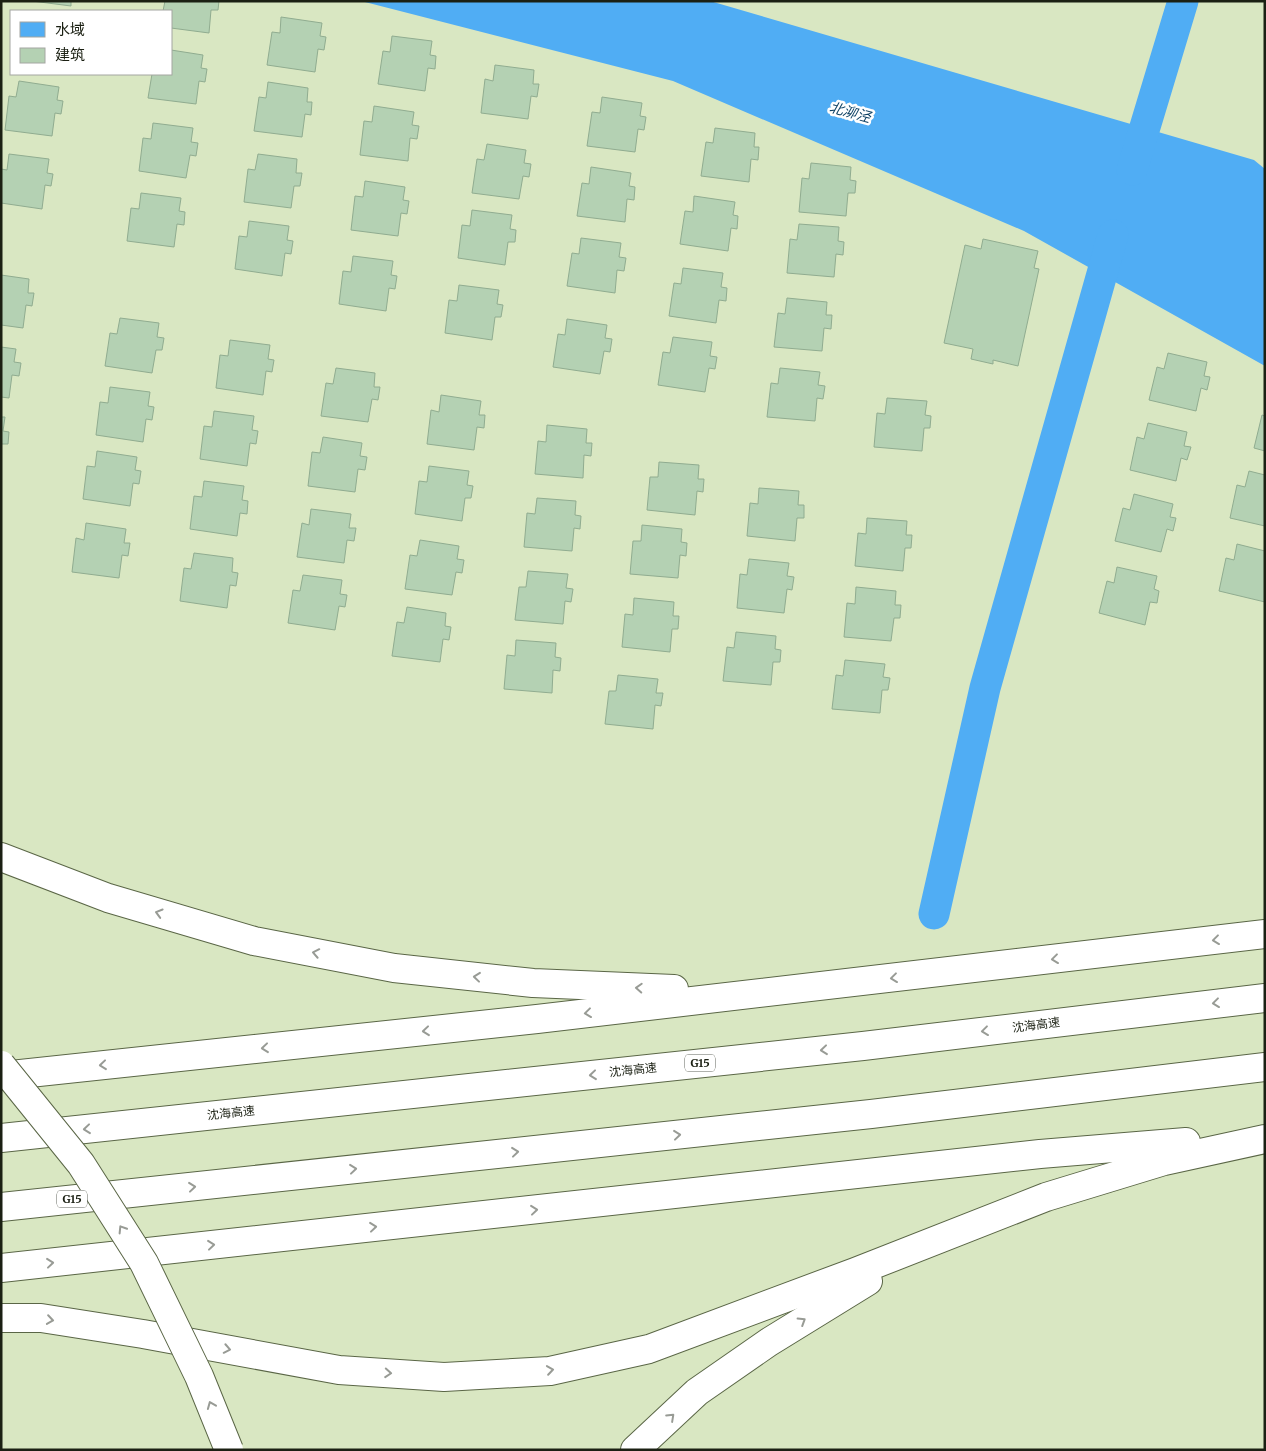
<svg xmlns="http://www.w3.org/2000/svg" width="1266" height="1451" viewBox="0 0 1266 1451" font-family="Merriweather,'Noto Sans SC',serif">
	<rect width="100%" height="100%" fill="#d9e7c2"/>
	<polygon fill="#50adf4" points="361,1 710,1 1254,160 1265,169 1265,366 1024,231 673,81"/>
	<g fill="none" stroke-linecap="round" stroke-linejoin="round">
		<g stroke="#50adf4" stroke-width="31">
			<polyline points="1132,170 1183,1"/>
			<polyline points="934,914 985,688 1113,235"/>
		</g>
	</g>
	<g fill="#b4d1b3" stroke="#90ac90">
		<polygon points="32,1 71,1 71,6"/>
		<polygon points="165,1 219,1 218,10 211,10 209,33 171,28 171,11 163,11"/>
		<polygon points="281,17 322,23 320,36 326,37 324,50 318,49 315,72 267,65 272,32 280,33"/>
		<polygon points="392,36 432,41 430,55 436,56 435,69 428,68 425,91 378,84 383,51 390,52"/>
		<polygon points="171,50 203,55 201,68 207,69 205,82 199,81 196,104 148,98 152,74 171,74"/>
		<polygon points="495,65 534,70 533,84 539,84 537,97 531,96 528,119 481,113 485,79 493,81"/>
		<polygon points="19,81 59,87 57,100 63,101 61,114 55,113 52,136 5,130 9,96 16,97"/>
		<polygon points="268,82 308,88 307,102 312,102 311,115 305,114 302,137 254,131 259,97 266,98"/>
		<polygon points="602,97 642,103 640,116 646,117 644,130 638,129 635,152 587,146 592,112 600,113"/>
		<polygon points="374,106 414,112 412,125 419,126 417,139 410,138 408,161 360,155 364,121 372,122"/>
		<polygon points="153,123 193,128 191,142 198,143 196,156 190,155 186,178 139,171 143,138 151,139"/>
		<polygon points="715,128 755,133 754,147 759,147 758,160 751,159 749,182 701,176 706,142 713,143"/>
		<polygon points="487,144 526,150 524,163 531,164 529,177 523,176 519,199 472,193 477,159 484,160"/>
		<polygon points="9,154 49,159 47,173 53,174 51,186 45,185 42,209 1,203 1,169 7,170"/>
		<polygon points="258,154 297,159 296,173 302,173 300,186 294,186 291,208 244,202 248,169 255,170"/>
		<polygon points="811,163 851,167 850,180 856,181 855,193 848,193 846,216 799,212 802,178 809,179"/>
		<polygon points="591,167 631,173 629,186 635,187 634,200 627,199 625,222 577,216 582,183 589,184"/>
		<polygon points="365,181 405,187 403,200 409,201 407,214 401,213 398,236 351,230 355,196 363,197"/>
		<polygon points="141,193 181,198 179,211 185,212 184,225 177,224 174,247 127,241 131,208 139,209"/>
		<polygon points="694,196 735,202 733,215 738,216 737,229 731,228 728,251 680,244 685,211 693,212"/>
		<polygon points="472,210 512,215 510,229 516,230 515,242 508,242 505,265 458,258 462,225 470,226"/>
		<polygon points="249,221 289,226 287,240 293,241 291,254 285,253 282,276 235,269 239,236 247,237"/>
		<polygon points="799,224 839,227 838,241 844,242 843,255 836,254 834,277 787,273 790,239 797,240"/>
		<polygon points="581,238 621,243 619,257 626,258 624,271 617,270 615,293 567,286 572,253 579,254"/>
		<polygon points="983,239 1038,251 1034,268 1039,269 1018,366 993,360 993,364 971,359 973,349 944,343 965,245 981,249"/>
		<polygon points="353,256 393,261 391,275 397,276 395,289 389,288 386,311 339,304 343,271 351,272"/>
		<polygon points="683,268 723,273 721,287 727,288 726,301 719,300 716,323 669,316 674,283 681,284"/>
		<polygon points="1,275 29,279 28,293 34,293 32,306 26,305 23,328 1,325"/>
		<polygon points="459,285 499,290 497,304 503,305 501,317 495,317 492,340 445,333 449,300 457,301"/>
		<polygon points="787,298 827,302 826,315 832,315 831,329 824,328 822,351 774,347 778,313 785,314"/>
		<polygon points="120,318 159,323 157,337 164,338 162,350 156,350 152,373 105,366 110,333 117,334"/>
		<polygon points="567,319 607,325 605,338 612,339 610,352 604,351 600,374 553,367 558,334 565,335"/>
		<polygon points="673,337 712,342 710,356 717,357 715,369 709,368 705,392 658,385 663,352 670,353"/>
		<polygon points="230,340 270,345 268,359 274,360 272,372 266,371 263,395 216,388 220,355 228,356"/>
		<polygon points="1,347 16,349 14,362 21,363 19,376 12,375 9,398 1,397"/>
		<polygon points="1168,353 1207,362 1204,376 1210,377 1207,390 1201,388 1196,411 1149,400 1157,367 1164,369"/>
		<polygon points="336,368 375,373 374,387 380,387 378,400 372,399 368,422 321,416 326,383 333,384"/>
		<polygon points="780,368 820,372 818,385 825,386 823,399 817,398 815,421 767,417 771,383 778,384"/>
		<polygon points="110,387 150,392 148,406 154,407 152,420 146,419 143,442 96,435 100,402 108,403"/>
		<polygon points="441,395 481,401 479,415 485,415 484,428 477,427 474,450 427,444 431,410 439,412"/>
		<polygon points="887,398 927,401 925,415 931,416 930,428 924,428 922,451 874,447 877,413 885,414"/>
		<polygon points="214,411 254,416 252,430 258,431 256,444 250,443 247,466 200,459 204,426 212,427"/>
		<polygon points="1262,415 1265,416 1265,451 1254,448"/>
		<polygon points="1,417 5,417 3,431 9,432 8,444 1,444"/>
		<polygon points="1148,423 1187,432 1184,446 1191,447 1187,460 1181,458 1176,481 1130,470 1137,437 1144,439"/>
		<polygon points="547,425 587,429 586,443 592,443 591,456 584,455 583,478 535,474 538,441 546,442"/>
		<polygon points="323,437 362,443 360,456 367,457 365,470 358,469 355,492 308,486 312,452 320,453"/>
		<polygon points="97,451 137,457 135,470 141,471 139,484 133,483 130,506 83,499 87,466 95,467"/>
		<polygon points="659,462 699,465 698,479 704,479 703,492 697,491 695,515 647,510 650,477 658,477"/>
		<polygon points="429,466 469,471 467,485 473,486 471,498 465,498 462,521 415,514 419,481 427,482"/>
		<polygon points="1249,471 1265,475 1265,526 1230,518 1237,485 1245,487"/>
		<polygon points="204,481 244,486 242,500 248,501 247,514 240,513 237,536 190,529 194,496 202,497"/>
		<polygon points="759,488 799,491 798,505 804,505 804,518 797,518 795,541 747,536 750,503 758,504"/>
		<polygon points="1134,494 1173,504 1170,517 1176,518 1173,531 1167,529 1161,552 1115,541 1123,508 1130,510"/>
		<polygon points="537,498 576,501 575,515 581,516 580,529 574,528 572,551 524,547 527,513 535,514"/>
		<polygon points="311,509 351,514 349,528 356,528 354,541 347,540 344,563 297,557 302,523 309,525"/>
		<polygon points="867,518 907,521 906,535 912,535 911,548 905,548 903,571 855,566 858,533 866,534"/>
		<polygon points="86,523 126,529 124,543 130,543 128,556 122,555 119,578 72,572 76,538 84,540"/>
		<polygon points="642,525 682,529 681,542 687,543 686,556 680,555 678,578 630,574 633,541 641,541"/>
		<polygon points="420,540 459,546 457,559 464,560 462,573 456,572 452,595 405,589 410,555 417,556"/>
		<polygon points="1237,544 1265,551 1265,602 1219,591 1226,558 1234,560"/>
		<polygon points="194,553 233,558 232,572 238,573 236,586 230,585 227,608 180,601 184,568 191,569"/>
		<polygon points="749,559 789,563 787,576 794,577 792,590 787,589 784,613 737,608 740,574 747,575"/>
		<polygon points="1117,567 1157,576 1154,589 1159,591 1157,603 1150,602 1145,625 1099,613 1107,581 1114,583"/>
		<polygon points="528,571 568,574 566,588 573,589 571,602 565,601 563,624 515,620 519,587 526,587"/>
		<polygon points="303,575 342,580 340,594 347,595 345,607 339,606 335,630 288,623 293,590 300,591"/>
		<polygon points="856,587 896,591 895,605 901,605 900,618 894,618 891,641 844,637 847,603 855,604"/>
		<polygon points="634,598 674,602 673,616 679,616 678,629 672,629 670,652 622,647 625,614 633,615"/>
		<polygon points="407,607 446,613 445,626 451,627 449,640 443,639 440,662 392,656 397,622 404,623"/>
		<polygon points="736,632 776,636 775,649 781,650 780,662 773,662 771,685 723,681 727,647 734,648"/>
		<polygon points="516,640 556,643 555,657 561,658 560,671 553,670 552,693 504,689 507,655 515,656"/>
		<polygon points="845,660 885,664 883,677 890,678 888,690 882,690 880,713 832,709 836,675 843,676"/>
		<polygon points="618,675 658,679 656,693 663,693 661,706 655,705 653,729 605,724 609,691 616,691"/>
	</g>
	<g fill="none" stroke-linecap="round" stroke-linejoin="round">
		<defs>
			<g id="highway">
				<polyline points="1,857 108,898 254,941 394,968 533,983 674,989"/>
				<polyline points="1,1076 537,1019 1265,934"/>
				<polyline points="1,1138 863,1046 1265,998"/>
				<polyline points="1,1207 871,1114 1265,1067"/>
				<polyline points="1,1268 1040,1154 1186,1142"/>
				<polyline points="1,1318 41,1318 143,1334 339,1370 444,1377 550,1371 649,1349 855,1272 1046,1197 1164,1161 1265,1139"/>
				<polyline points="635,1450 697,1392 769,1342 868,1281"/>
			</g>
		</defs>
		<use href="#highway" stroke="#5a6646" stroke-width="30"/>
		<use href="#highway" stroke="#fff" stroke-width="28"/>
		<defs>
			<polyline id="highway-bridge" points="1,1065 81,1164 144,1263 199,1376 229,1450"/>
		</defs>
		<use href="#highway-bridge" stroke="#5a6646" stroke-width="30" stroke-linecap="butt"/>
		<use href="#highway-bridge" stroke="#fff" stroke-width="28"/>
	</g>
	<defs><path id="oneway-chevron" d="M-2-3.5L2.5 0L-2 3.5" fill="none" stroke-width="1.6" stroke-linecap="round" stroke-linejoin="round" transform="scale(1.25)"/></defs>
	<g stroke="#989b95">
		<use href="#oneway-chevron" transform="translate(159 913) rotate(-164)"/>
		<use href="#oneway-chevron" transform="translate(1216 940) rotate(173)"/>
		<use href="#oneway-chevron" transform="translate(316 953) rotate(-169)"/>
		<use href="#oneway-chevron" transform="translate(1055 959) rotate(173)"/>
		<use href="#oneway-chevron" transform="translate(477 977) rotate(-174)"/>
		<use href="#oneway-chevron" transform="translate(894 978) rotate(173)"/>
		<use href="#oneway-chevron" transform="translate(639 988) rotate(-177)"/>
		<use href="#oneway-chevron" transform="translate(1216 1003) rotate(173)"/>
		<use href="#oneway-chevron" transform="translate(588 1013) rotate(173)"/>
		<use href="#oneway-chevron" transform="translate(426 1031) rotate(174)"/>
		<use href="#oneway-chevron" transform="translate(985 1031) rotate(173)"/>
		<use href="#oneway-chevron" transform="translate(265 1048) rotate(174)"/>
		<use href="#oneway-chevron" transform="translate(824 1050) rotate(174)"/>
		<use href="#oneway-chevron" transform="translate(103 1065) rotate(174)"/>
		<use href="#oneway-chevron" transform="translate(593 1075) rotate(174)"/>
		<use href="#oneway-chevron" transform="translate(87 1129) rotate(174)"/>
		<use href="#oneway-chevron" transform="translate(677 1135) rotate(-6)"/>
		<use href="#oneway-chevron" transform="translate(515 1152) rotate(-6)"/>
		<use href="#oneway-chevron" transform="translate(353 1169) rotate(-6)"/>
		<use href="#oneway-chevron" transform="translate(192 1187) rotate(-6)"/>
		<use href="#oneway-chevron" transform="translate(534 1210) rotate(-6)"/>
		<use href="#oneway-chevron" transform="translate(373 1227) rotate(-6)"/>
		<use href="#oneway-chevron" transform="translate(122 1229) rotate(-122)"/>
		<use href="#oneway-chevron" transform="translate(211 1245) rotate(-6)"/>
		<use href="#oneway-chevron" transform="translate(50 1263) rotate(-6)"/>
		<use href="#oneway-chevron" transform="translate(50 1320) rotate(8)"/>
		<use href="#oneway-chevron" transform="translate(802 1321) rotate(-32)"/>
		<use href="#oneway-chevron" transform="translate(227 1349) rotate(11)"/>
		<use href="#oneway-chevron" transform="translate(550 1370) rotate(-8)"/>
		<use href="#oneway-chevron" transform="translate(388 1373) rotate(4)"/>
		<use href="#oneway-chevron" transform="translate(211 1405) rotate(-112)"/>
		<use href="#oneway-chevron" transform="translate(671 1417) rotate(-43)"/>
	</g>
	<g text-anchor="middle" stroke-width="5" stroke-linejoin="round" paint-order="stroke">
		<g fill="#fff" stroke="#5f635a" stroke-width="1">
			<rect x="685" y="1054.5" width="30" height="17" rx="4"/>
			<rect x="57" y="1190.5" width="30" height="17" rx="4"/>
		</g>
		<g font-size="11" font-weight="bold" fill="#1b2013">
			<text x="700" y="1067">G15</text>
			<text x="72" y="1203">G15</text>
		</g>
		<g font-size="12" fill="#1b2013" stroke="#fff">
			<text transform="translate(1036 1025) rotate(-7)" y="4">沈海高速</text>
			<text transform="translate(633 1070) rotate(-6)" y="4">沈海高速</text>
			<text transform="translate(231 1113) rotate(-6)" y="4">沈海高速</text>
		</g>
		<g font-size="14" font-style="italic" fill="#0d4063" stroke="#fff">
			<text transform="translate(850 112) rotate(15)" y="5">北泖泾</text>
		</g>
	</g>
	<rect width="1266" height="1451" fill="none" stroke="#1b2013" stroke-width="5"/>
	<rect x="10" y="10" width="162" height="65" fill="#ffffff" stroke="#a4a6a1"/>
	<rect x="20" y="22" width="25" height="15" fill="#50adf4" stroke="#a4a6a1"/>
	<text x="55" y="35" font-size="15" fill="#1b2013">水域</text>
	<rect x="20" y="48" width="25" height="15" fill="#b4d1b3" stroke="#a4a6a1"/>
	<text x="55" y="60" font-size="15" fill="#1b2013">建筑</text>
</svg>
